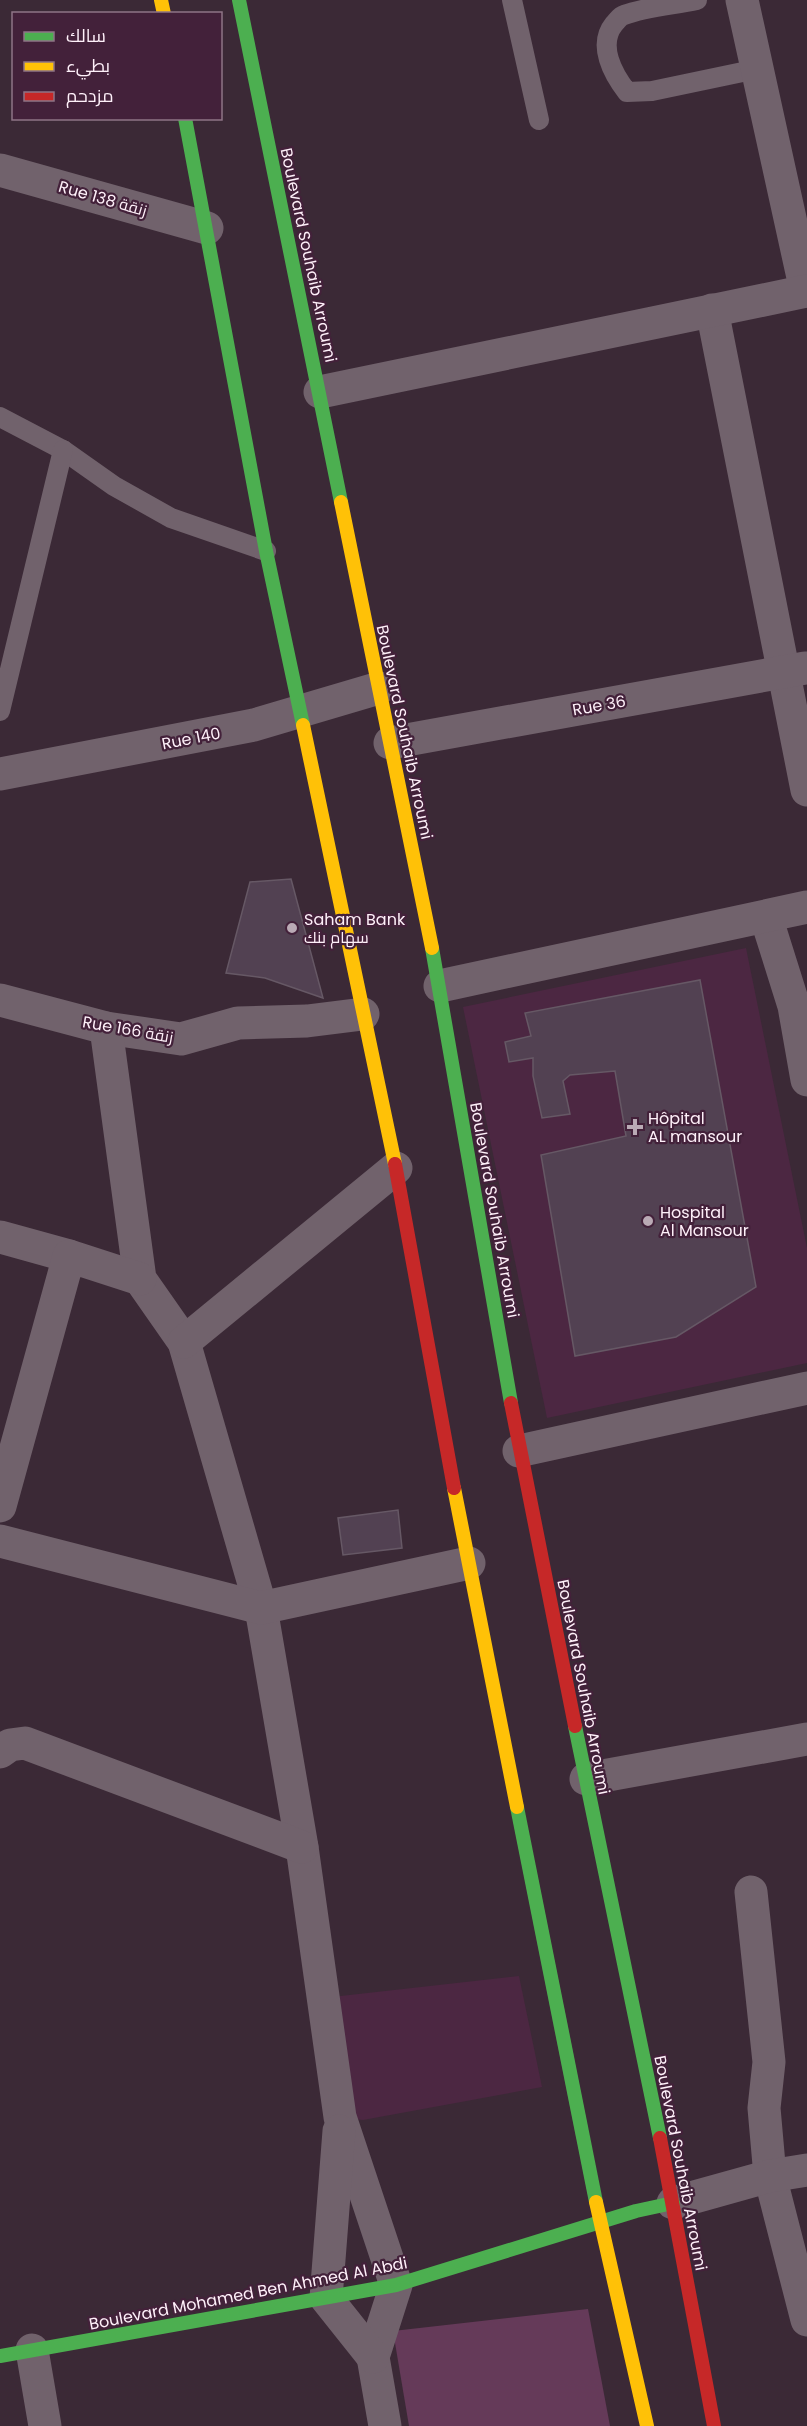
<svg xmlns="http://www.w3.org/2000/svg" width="807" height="2426" viewBox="0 0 807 2426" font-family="Poppins,Cairo,sans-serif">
	<rect width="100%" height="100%" fill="#3b2936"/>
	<g fill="#4c2742">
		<polygon points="746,948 807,1248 807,1363 547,1418 463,1007"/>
		<polygon points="519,1976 542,2087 363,2120 340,2117 323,1998"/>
	</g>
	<polygon fill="#653a59" points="588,2309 610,2426 409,2426 393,2331"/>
	<g fill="#524152" stroke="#665865" stroke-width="1.5">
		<polygon points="291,879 323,998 265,978 226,973 250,882"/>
		<polygon points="700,980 756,1287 676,1337 575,1356 541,1155 626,1136 615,1071 570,1075 563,1081 570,1114 542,1118 533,1076 533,1058 509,1062 505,1042 531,1036 525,1013"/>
		<polygon points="398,1510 402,1548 343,1555 338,1518"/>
	</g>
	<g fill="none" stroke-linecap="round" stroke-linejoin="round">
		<g stroke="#71626c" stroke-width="20">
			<polyline points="512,0 539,120"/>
			<path d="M697 0C673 5 646 7 624 15 620 16 617 21 614 24 597 45 613 74 627 92L652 91 757 69"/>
			<polyline points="0,417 63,450 114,486 171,518 266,551"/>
			<polyline points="0,711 63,450"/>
		</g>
		<g stroke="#71626c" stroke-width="33">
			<polyline points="742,0 806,291"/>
			<polyline points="0,170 207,228"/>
			<polyline points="712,310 807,790"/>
			<polyline points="320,392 807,291"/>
			<polyline points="390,743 805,668"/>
			<polyline points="0,774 254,725 379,688"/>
			<polyline points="766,917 794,1006 807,1080"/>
			<polyline points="440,986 807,907"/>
			<polyline points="0,1000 106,1028 181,1039 238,1023 307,1021 363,1014"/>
			<polyline points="106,1028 140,1279 184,1342 261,1608 302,1847 340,2117 396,2285 373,2357 385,2426"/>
			<polyline points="0,1237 69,1256"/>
			<polyline points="184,1342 396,1168"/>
			<polyline points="519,1451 807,1388"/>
			<polyline points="0,1506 69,1256 140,1279"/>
			<polyline points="0,1541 261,1608 469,1563"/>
			<polyline points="0,1752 10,1745 25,1743 302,1847"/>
			<polyline points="586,1779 807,1739"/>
			<polyline points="751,1892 769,2062 764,2108 770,2176 807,2320"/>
			<polyline points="339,2131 326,2298 373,2357"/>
			<polyline points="673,2203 770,2176 807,2170"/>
			<polyline points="32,2350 45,2426"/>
		</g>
		<g stroke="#4caf50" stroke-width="14">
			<polyline points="239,0 341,502"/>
			<polyline points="185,118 266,551 303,725"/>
			<polyline points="432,948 511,1403"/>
			<polyline points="575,1726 660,2138"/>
			<polyline points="517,1807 596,2202"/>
			<polyline points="0,2356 396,2285 636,2211 673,2203"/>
		</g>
		<g stroke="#ffc107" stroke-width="14">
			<polyline points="161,0 164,14"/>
			<polyline points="341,502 432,948"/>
			<polyline points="303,725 395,1164"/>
			<polyline points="454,1488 517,1807"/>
			<polyline points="596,2202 647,2426"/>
		</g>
		<g stroke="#c62828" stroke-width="14">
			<polyline points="395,1164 454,1488"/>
			<polyline points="511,1403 575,1726"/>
			<polyline points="660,2138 714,2426"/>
		</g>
	</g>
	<g fill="#baaab5" stroke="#43213a" stroke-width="2">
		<circle cx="292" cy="928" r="6"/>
		<path d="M632 1118h6v6h6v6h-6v6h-6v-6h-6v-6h6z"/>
		<circle cx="648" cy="1221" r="6"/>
	</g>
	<g text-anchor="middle" stroke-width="4.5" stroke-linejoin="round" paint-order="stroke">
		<g font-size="16" fill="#fef0f9" stroke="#43213a">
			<text transform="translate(103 198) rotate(16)" y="6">Rue 138 زنقة</text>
			<text transform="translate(309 255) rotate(78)" y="6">Boulevard Souhaib Arroumi</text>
			<text transform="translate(599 705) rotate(-10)" y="6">Rue 36</text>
			<text transform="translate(405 732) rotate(78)" y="6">Boulevard Souhaib Arroumi</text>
			<text transform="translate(191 738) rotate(-11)" y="6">Rue 140</text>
			<text transform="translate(128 1029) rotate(10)" y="6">Rue 166 زنقة</text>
			<text transform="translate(495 1210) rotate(80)" y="6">Boulevard Souhaib Arroumi</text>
			<text transform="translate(584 1687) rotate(79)" y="6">Boulevard Souhaib Arroumi</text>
			<text transform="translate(681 2163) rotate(79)" y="6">Boulevard Souhaib Arroumi</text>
			<text transform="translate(248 2293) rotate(-11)" y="6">Boulevard Mohamed Ben Ahmed Al Abdi</text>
		</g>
		<g font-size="16" fill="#fef0f9" stroke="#43213a" text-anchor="start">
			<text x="304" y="925">Saham Bank<tspan x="304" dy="18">سهام بنك</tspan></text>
			<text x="648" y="1124">Hôpital<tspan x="648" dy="18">AL mansour</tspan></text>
			<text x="660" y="1218">Hospital<tspan x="660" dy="18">Al Mansour</tspan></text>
		</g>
	</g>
	<rect x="12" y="12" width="210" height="108" fill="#43213a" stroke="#8e7486" stroke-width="1.5"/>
	<rect x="24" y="32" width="30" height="9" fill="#4caf50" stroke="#8e7486" stroke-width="1.5"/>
	<text x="66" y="42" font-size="18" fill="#fef0f9">سالك</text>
	<rect x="24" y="62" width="30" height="9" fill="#ffc107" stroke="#8e7486" stroke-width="1.5"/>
	<text x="66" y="72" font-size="18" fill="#fef0f9">بطيء</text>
	<rect x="24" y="92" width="30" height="9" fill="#c62828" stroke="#8e7486" stroke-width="1.5"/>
	<text x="66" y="102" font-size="18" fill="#fef0f9">مزدحم</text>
</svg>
